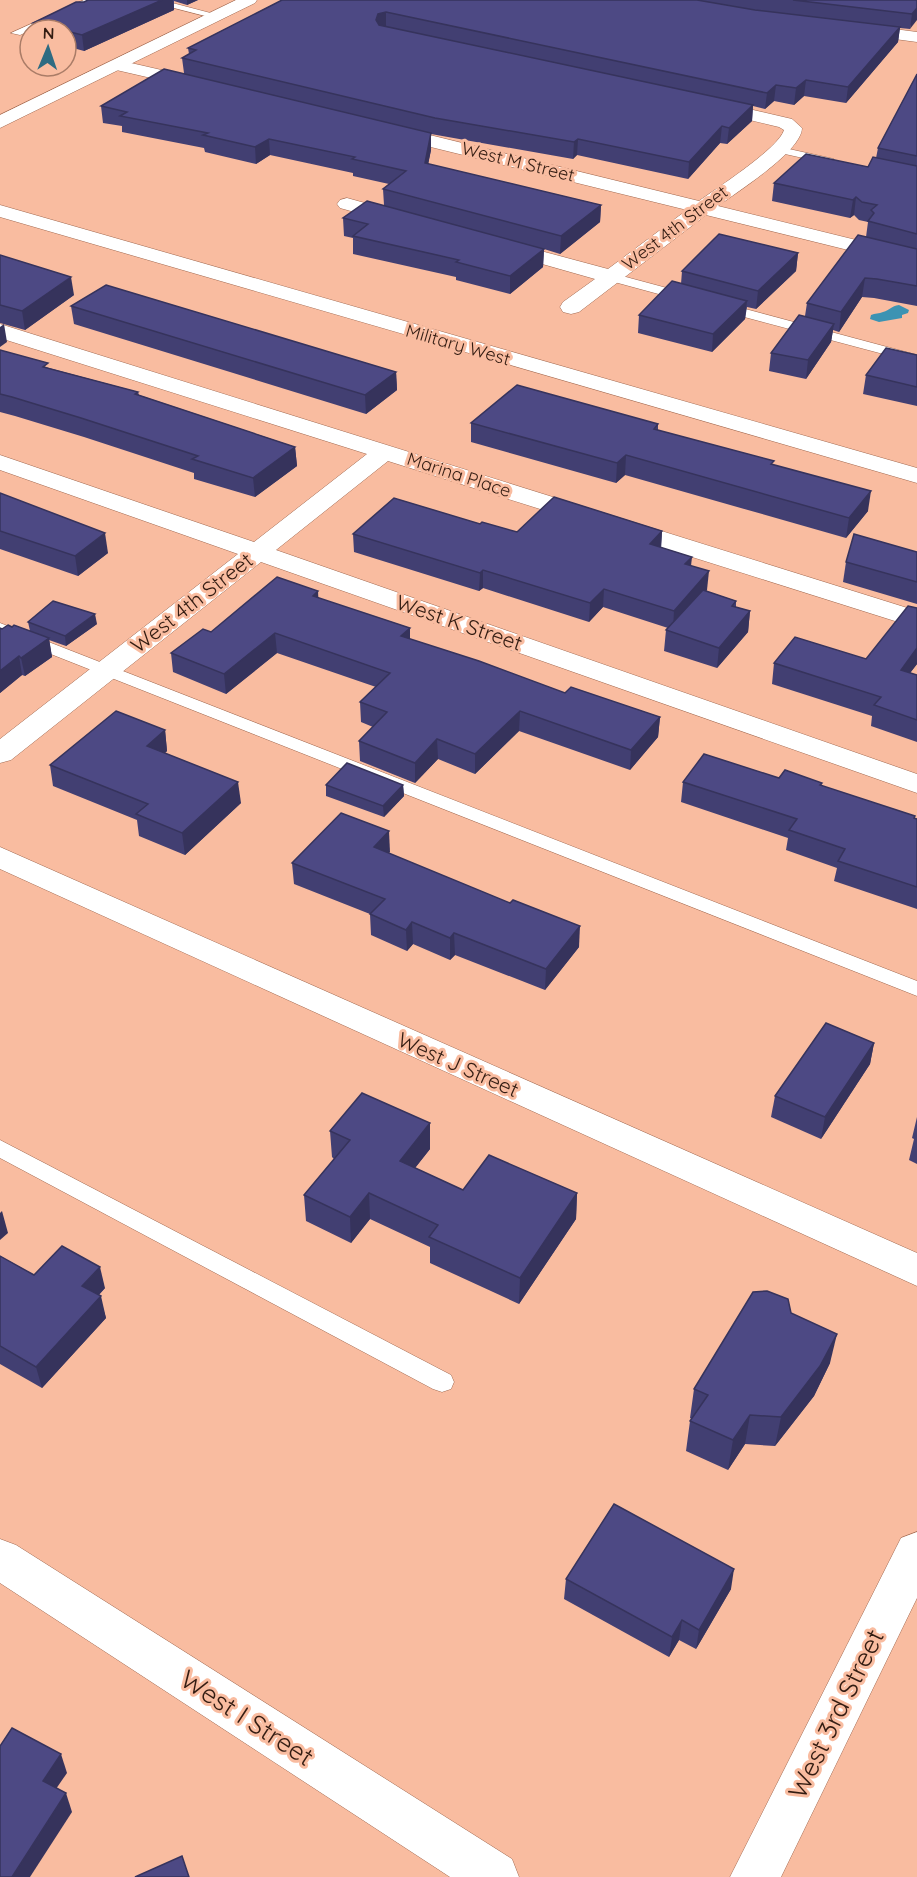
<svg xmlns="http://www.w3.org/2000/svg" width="917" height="1877" viewBox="0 0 917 1877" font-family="Quicksand,sans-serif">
	<rect width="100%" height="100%" fill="#f9bca0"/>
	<path fill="#3c93b3" d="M899 305 909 310 908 313 902 315V318L879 322 870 319 871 315C875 313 879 314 883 312 890 310 891 306 899 305Z"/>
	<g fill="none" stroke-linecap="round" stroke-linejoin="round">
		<defs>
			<g id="lane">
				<polygon points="84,0 97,0 20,35 11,33"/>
				<polygon points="143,0 161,0 222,16 217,19"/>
				<polygon points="780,147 834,159 836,161 830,164 776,152 774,150"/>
				<polygon points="611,273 693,295 694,298 688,302 607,280 605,277"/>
				<polygon points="723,303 917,355 917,363 718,310 717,307"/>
				<polygon points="0,623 917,981 917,996 0,634"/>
				<polygon points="0,1140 451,1375 454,1382 451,1389 442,1392 433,1389 0,1158"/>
			</g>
			<g id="street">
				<polygon points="856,24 917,32 917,42 850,33 848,29"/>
				<polygon points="118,60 205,80 208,84 205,88 199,89 112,69 109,65 112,61"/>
				<path d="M710 100 792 119 802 128C802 151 737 192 718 206L917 255V267L706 215 579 312 571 314 563 312 560 307 563 302 595 279 493 250 490 246 493 242 500 240 608 269 687 210 382 135 380 131 382 127 389 125 699 201C717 188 779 148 784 130L779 127 704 109 701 105 704 101Z"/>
				<polygon points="347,198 408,215 411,219 408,223 401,225 340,208 337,204 340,200"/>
				<polygon points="0,324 917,611 917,628 388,461 276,550 917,774 917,793 261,562 11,760 0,763 0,739 238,554 0,470 0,455 254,542 367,454 0,338"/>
				<polygon points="0,1539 16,1545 512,1859 519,1877 450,1877 0,1583"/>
			</g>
			<g id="secondary">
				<polygon points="236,0 257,0 255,3 0,128 0,115"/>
				<polygon points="0,205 917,468 917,483 0,217"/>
				<polygon points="0,847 917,1253 917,1286 0,869"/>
				<polygon points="917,1532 917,1598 781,1877 730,1877 901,1538"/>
			</g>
		</defs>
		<use href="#lane" stroke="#a16950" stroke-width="1"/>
		<use href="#street" stroke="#a16950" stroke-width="1"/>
		<use href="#secondary" stroke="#a16950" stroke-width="1"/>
		<use href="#lane" fill="#fff" fill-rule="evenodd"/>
		<use href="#street" fill="#fff" fill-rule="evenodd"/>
		<use href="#secondary" fill="#fff" fill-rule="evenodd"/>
	</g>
	<g fill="#423f72">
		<polygon points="88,0 198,0 187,5 174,1 174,10 84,51 66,46 66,30 34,30 33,23"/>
		<polygon points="282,0 917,0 910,29 900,28 898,42 846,103 804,96 794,105 774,101 765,109 753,106 752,121 727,144 720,143 688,179 577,155 573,159 431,134 431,150 428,164 601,205 600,222 560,254 544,249 543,267 510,294 456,280 456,277 353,254 353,238 344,236 343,218 384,205 383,189 389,184 353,176 353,173 270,155 256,164 205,152 204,148 122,132 122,126 103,123 101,106 184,73 182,58 189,54 188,48"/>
		<polygon points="917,74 917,306 874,298 862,297 839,332 833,330 831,342 806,379 769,371 771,353 805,316 807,303 866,237 868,222 859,220 854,215 850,218 772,201 774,183 868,167 876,158 878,148"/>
		<polygon points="798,253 796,271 756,309 747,307 745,319 712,352 638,333 639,315 681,284 682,271"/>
		<polygon points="0,255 74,295 25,330 0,323"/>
		<polygon points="71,306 396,372 397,390 366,414 74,324"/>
		<polygon points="0,350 49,368 138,392 139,395 295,447 297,466 255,497 194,479 194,473 84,437 15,416 0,412"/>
		<polygon points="917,355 917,406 863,394 866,375"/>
		<polygon points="471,423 658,424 658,430 774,465 868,511 846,538 625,475 616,483 471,442"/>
		<polygon points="0,493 108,553 78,576 0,549"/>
		<polygon points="662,531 661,547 691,566 707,590 706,591 736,601 736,607 750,611 748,632 717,668 664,651 666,630 668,628 603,607 589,622 483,588 479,591 354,552 353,534"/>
		<polygon points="917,552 917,604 843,582 846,562"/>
		<polygon points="318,598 410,628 410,639 565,693 660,717 658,737 630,770 519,731 475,774 438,759 415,783 360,761 359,741 373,727 361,722 360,702 376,687 277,653 226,694 173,672 171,653"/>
		<polygon points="917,608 917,664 910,673 917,675 917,742 871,726 872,716 772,684 774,663 866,659"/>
		<polygon points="28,622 97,624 66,646 49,640 52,657 25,676 22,675 0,693 0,628 2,629 12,627 30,631"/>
		<polygon points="165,730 167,751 165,753 241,803 185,855 139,836 137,820 53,786 50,765"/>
		<polygon points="779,778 822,783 821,786 917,819 917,909 834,881 837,868 786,850 788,838 681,802 683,782"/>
		<polygon points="326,785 403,785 404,796 384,817 326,796"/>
		<polygon points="389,831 389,853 579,947 545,990 455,955 450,960 413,944 407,951 371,935 370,914 294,884 292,863"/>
		<polygon points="874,1043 870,1064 821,1139 771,1117 775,1096"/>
		<polygon points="917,1117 917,1164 909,1160 914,1139 912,1138"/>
		<polygon points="330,1131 430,1149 415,1168 463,1190 577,1193 576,1219 519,1304 430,1263 430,1247 370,1219 351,1243 306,1221 304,1195 334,1159 332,1157"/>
		<polygon points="0,1256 34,1275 105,1288 99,1295 106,1318 42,1388 0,1364"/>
		<polygon points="791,1313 830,1363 814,1396 775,1446 745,1444 728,1470 686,1451 690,1421 692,1419 690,1418 694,1389"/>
		<polygon points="566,1579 731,1589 696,1649 679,1640 669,1657 564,1599"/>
	</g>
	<g fill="#36335c">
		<polygon points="162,0 173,0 174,10 84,51 82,35"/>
		<polygon points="187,0 198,0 187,5"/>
		<polygon points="917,8 917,20 910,29 912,14"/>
		<polygon points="386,12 386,27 376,35 376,20 378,14"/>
		<polygon points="900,27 898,42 846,103 848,87"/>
		<polygon points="806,80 804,96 794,105 796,88"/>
		<polygon points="776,85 774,101 765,109 767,93"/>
		<polygon points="753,105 752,121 727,144 729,128"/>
		<polygon points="722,126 720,143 688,179 689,162"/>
		<polygon points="431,133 431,150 425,180 425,163"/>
		<polygon points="269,139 270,155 256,164 255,147"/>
		<polygon points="578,139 577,155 573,159 574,142"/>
		<polygon points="856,197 854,215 850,218 853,200"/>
		<polygon points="601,205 600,222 560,254 561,236"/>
		<polygon points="544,249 543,267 510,294 510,276"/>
		<polygon points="798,253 796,271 756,309 758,291"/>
		<polygon points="71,277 74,295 25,330 22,311"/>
		<polygon points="865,278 862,297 839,332 841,312"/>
		<polygon points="747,301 745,319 712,352 713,334"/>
		<polygon points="4,324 7,342 0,347 0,327"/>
		<polygon points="834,324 831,342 806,379 808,360"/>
		<polygon points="396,372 397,390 366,414 365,395"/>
		<polygon points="295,447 297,466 255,497 253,478"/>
		<polygon points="626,455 625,475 616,483 617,463"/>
		<polygon points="871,491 868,511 846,538 849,518"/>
		<polygon points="662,531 661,549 650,544"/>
		<polygon points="105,533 108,553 78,576 75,556"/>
		<polygon points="692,557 690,575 685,564"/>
		<polygon points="483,570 483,588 479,591 480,573"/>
		<polygon points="709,571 707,590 673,629 674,611"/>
		<polygon points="604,589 603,607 589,622 590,603"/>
		<polygon points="318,591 319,611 313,596"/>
		<polygon points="750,611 748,632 717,668 719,648"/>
		<polygon points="95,614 97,624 66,646 65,636"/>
		<polygon points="410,628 410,647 401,636"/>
		<polygon points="275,633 277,653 226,694 224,674"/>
		<polygon points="49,638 52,657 25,676 21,658"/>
		<polygon points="917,648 917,664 897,690 901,670"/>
		<polygon points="19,656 22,675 0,693 0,671"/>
		<polygon points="520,711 519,731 475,774 475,754"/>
		<polygon points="660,717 658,737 630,770 631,750"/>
		<polygon points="165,730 167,751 150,766 147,746"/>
		<polygon points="437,739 438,759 415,783 415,763"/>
		<polygon points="238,782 241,803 185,855 182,833"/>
		<polygon points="403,785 404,796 384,817 383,806"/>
		<polygon points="389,831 390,852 375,868 374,847"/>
		<polygon points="412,922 413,944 407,951 406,930"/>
		<polygon points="580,926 579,947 545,990 546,969"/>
		<polygon points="454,933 455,955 450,960 450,938"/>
		<polygon points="874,1043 870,1064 821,1139 825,1117"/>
		<polygon points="430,1123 430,1149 400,1187 400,1161"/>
		<polygon points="369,1193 370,1219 351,1243 350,1217"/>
		<polygon points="577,1193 576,1219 519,1304 520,1278"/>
		<polygon points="2,1211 8,1233 0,1240 0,1213"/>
		<polygon points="100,1267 105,1288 87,1307 82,1286"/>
		<polygon points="101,1296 106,1318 42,1388 36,1367"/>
		<polygon points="837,1334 830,1363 814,1396 775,1446 781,1417"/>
		<polygon points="750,1415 745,1444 728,1470 733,1440"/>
		<polygon points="734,1569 731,1589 696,1649 699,1630"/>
		<polygon points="682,1620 679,1640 669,1657 672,1637"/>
		<polygon points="61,1754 67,1773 49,1799 43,1781"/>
		<polygon points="66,1793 72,1812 30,1877 12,1877"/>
	</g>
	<g fill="#4d4984" stroke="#36335c" stroke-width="1.5">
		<polygon points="88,0 162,0 82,35 66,31 66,30 33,23 76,2 84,2"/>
		<polygon points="282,0 697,0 755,10 900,27 848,87 806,80 796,88 776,85 767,93 386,12 378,14 376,20 379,25 753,105 729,128 722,126 689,162 578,139 574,142 435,118 182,58 196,50 188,48"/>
		<polygon points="793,0 917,0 917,8 912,14"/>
		<polygon points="164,69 431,133 425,163 601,205 561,236 383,189 406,171 352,159 355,157 269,139 255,147 203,135 208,133 120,116 127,112 101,106"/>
		<polygon points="917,74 917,156 878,148"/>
		<polygon points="806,154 868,167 873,157 917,166 917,234 868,221 874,213 871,210 877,205 862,202 856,197 853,200 774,183"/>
		<polygon points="367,201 544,249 510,276 456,262 459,260 353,236 368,224 343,218"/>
		<polygon points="719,234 798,253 758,291 682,271"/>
		<polygon points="858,235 917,249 917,286 877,279 865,278 841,312 807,303"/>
		<polygon points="0,255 71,277 22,311 0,305"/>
		<polygon points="672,281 747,301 713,334 639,315"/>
		<polygon points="106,285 396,372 365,395 71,306"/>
		<polygon points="799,315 834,324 808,360 771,353"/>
		<polygon points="886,348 917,355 917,387 866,375"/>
		<polygon points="0,350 48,363 43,367 138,392 135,394 295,447 253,478 192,459 198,456 81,418 12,397 0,394"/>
		<polygon points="517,385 658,424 654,429 774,461 771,464 871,491 849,518 626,455 617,463 471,423"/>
		<polygon points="0,493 105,533 75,556 0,531"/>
		<polygon points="554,497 662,531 650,544 692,557 685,564 709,571 674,611 604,589 590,603 483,570 480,573 353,534 394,498 480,524 482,522 517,532"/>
		<polygon points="854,534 917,552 917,582 846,562"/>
		<polygon points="277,577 318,591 313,596 410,628 401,636 479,661 565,693 571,687 660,717 631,750 520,711 475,754 437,739 415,763 359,741 387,712 360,702 390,673 275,633 224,674 171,653 203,629 211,632"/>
		<polygon points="703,590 736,601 732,606 750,611 719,648 666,630"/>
		<polygon points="53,601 95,614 65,636 28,622"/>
		<polygon points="908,606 917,608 917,648 901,670 917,675 917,720 874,705 881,697 774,663 795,637 866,659"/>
		<polygon points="8,625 12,627 14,625 49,638 21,658 19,656 0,671 0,628 2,629"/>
		<polygon points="116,711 165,730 147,746 238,782 182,833 136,814 148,804 50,765"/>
		<polygon points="704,754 779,778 785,770 822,783 820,785 915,816 914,818 917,819 917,887 838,861 845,849 789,830 797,819 683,782"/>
		<polygon points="347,763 403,785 383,806 326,785"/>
		<polygon points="341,813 389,831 374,847 510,903 513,900 580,926 546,969 454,933 450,938 412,922 406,930 370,914 385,899 292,863"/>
		<polygon points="826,1023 874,1043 825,1117 775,1096"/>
		<polygon points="362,1093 430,1123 400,1161 463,1190 489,1155 577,1193 520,1278 429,1237 438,1225 369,1193 350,1217 304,1195 350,1140 330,1131"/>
		<polygon points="62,1246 100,1267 82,1286 101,1296 36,1367 0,1346 0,1256 34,1275"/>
		<polygon points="767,1291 788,1299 791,1313 837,1334 820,1366 781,1417 750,1415 733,1440 690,1421 708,1395 694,1389 753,1292"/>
		<polygon points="614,1504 734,1569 699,1630 682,1620 672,1637 566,1579"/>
		<polygon points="12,1728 61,1754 43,1781 66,1793 12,1877 0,1877 0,1746"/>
		<polygon points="182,1856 189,1877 135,1877"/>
	</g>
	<g text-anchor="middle" stroke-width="6" stroke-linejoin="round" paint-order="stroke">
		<g font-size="18" fill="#331c12" stroke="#f9bca0">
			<text transform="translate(518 162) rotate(14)" y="6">West M Street</text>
			<text transform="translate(675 228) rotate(-37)" y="6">West 4th Street</text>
			<text transform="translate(458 345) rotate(16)" y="6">Military West</text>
			<text transform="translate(459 475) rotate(18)" y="6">Marina Place</text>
		</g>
		<g font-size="21" fill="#331c12" stroke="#f9bca0">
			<text transform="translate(192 603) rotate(-38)" y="7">West 4th Street</text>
			<text transform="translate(459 623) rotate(19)" y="7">West K Street</text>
			<text transform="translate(458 1065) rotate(24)" y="7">West J Street</text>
		</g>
		<g font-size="26" fill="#331c12" stroke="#f9bca0">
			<text transform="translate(836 1714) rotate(-64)" y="9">West 3rd Street</text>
			<text transform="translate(247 1718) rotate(33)" y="9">West I Street</text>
		</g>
	</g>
	<g transform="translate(48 48) rotate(2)"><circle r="28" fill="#f9bca0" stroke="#aa7c67" stroke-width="1.5"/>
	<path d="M0-4.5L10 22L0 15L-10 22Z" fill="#2e6b82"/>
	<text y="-9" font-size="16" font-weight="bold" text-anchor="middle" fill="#331c12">N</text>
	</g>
</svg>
